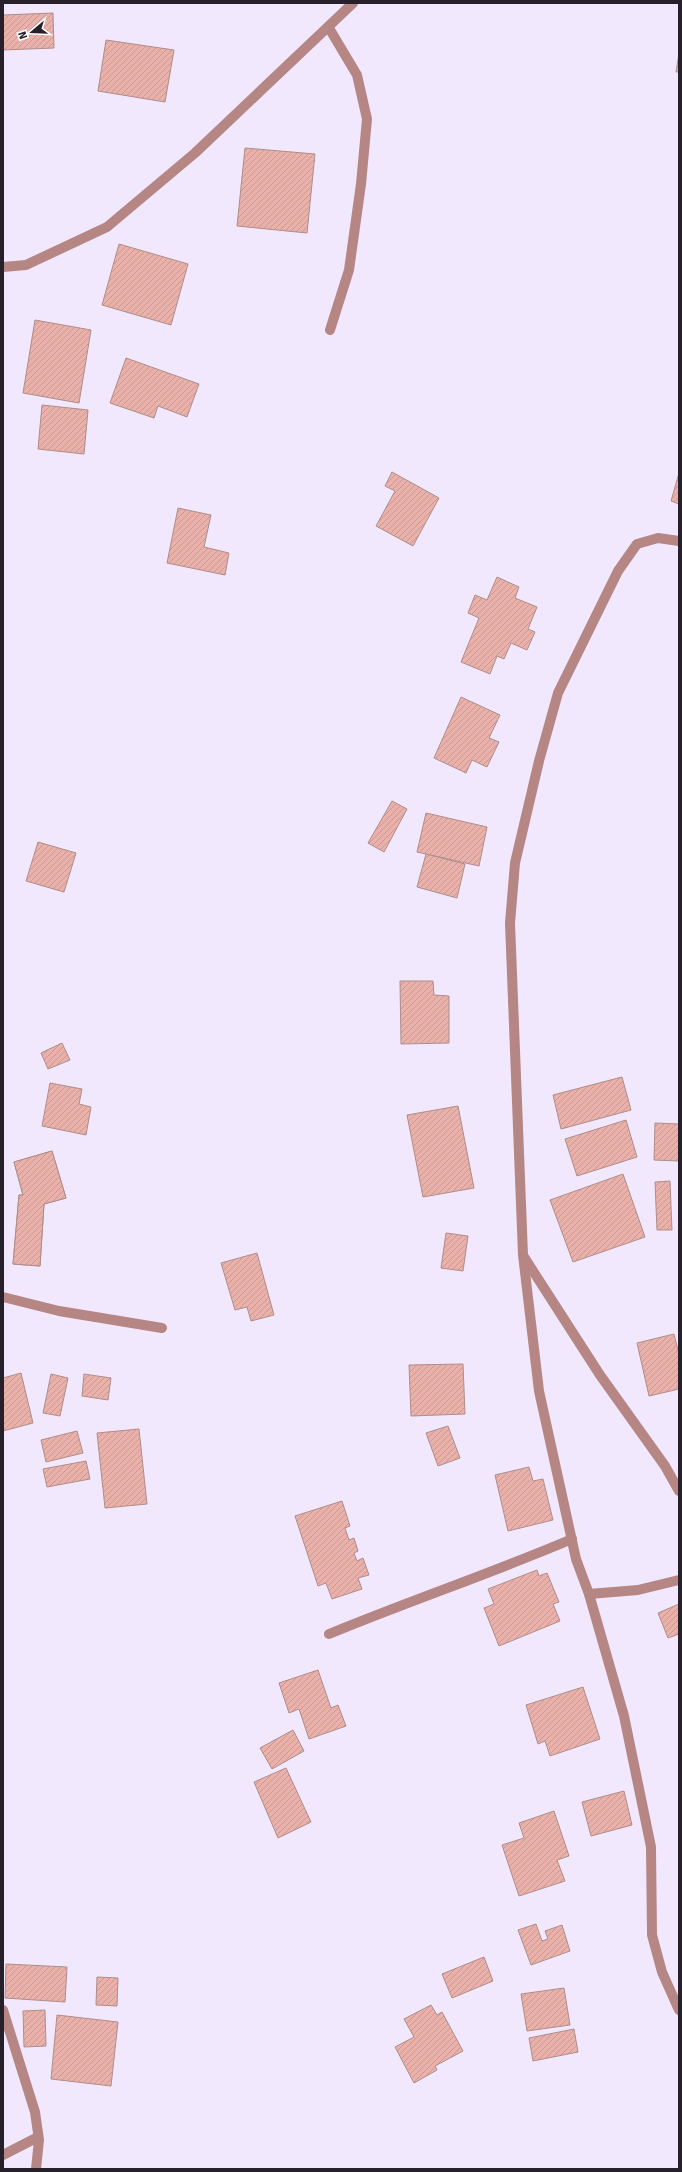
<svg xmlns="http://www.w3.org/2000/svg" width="682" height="2172" viewBox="0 0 682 2172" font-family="'Fira Sans',sans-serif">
	<defs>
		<pattern id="building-hatch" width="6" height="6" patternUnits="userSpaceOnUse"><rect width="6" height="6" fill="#eab1ab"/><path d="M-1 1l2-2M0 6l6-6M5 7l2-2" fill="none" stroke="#c99893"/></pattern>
	</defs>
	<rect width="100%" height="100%" fill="#f2e8fe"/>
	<g fill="url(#building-hatch)" stroke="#ae8d89" fill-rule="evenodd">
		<polygon points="53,13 54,48 3,50 3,15"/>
		<polygon points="106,40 174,50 165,102 98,91"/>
		<polygon points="679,53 679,72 676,72"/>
		<polygon points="245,148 315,154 307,233 237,226"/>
		<polygon points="119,244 188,264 171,325 102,305"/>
		<polygon points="35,320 91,330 79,403 23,393"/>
		<polygon points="126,358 199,384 187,417 158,406 154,418 110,403"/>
		<polygon points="42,405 88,410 84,454 38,449"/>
		<polygon points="392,472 439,498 413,546 376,526 395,491 385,486"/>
		<polygon points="679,473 679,504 671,501"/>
		<polygon points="178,508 211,515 204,547 229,553 225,575 167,563"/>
		<polygon points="497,577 519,587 515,598 537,607 528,629 535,632 527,650 511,643 504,659 497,656 490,674 461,662 479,618 468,613 475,595 487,600"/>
		<polygon points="461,697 500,715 489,738 499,742 487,767 472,760 466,773 434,758"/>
		<polygon points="392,801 407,809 384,852 368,843"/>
		<polygon points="426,813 487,827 479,866 417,852"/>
		<polygon points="38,842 76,853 64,892 26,881"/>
		<polygon points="426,854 465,864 457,898 417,887"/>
		<polygon points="400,981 433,981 434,995 449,996 449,1043 401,1044"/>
		<polygon points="62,1043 70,1060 48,1069 41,1053"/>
		<polygon points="622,1077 631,1110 561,1129 553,1095"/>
		<polygon points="50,1083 82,1089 79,1104 91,1107 86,1135 42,1126"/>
		<polygon points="458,1106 474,1188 423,1197 407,1115"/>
		<polygon points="626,1120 637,1157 577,1176 565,1139"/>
		<polygon points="655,1123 679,1124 679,1161 654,1160"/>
		<path d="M52 1151 66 1198 44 1204 40 1266 13 1264 19 1195H23L14 1162ZM43 1180 45 1191 29 1193 27 1182Z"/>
		<polygon points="52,1151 66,1198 44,1204 40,1266 13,1264 19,1195 23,1195 14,1162"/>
		<polygon points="623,1174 645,1237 573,1262 550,1200"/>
		<polygon points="670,1181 672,1230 657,1230 655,1182"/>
		<polygon points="446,1233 468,1236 463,1271 441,1268"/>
		<polygon points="257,1253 274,1315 251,1321 247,1307 235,1310 221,1263"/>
		<polygon points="674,1334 679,1354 679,1389 649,1396 637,1343"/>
		<polygon points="463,1364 465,1414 411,1416 409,1365"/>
		<polygon points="21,1373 33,1423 3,1431 3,1378"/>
		<polygon points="51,1374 68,1378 60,1416 43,1413"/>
		<polygon points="84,1374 111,1378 108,1400 82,1396"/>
		<polygon points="448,1426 460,1458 438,1466 426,1433"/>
		<polygon points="139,1429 147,1504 105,1508 97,1433"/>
		<polygon points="77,1431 83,1453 46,1462 41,1440"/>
		<polygon points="86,1461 90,1479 47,1487 43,1469"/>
		<polygon points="529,1467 533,1481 543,1479 553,1520 508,1531 495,1475"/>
		<polygon points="342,1501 350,1526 345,1528 349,1540 354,1538 358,1551 354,1553 357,1561 363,1558 369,1575 358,1578 362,1589 332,1599 326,1583 318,1586 295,1516"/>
		<polygon points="537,1570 539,1576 547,1573 559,1602 553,1604 560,1621 499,1646 484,1608 494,1604 488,1589"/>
		<polygon points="679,1604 679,1634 668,1638 658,1613"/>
		<polygon points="318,1670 331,1708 338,1705 346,1726 309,1739 299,1709 289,1713 279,1683"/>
		<polygon points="583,1687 600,1739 550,1756 545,1741 538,1744 526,1705"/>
		<polygon points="293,1730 304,1751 272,1769 260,1748"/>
		<polygon points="286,1768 311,1822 278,1838 254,1782"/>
		<polygon points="624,1791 632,1825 591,1836 582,1802"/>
		<polygon points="554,1811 569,1856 557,1860 565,1881 519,1896 502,1845 524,1838 519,1823"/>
		<polygon points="536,1924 542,1941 548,1939 545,1931 562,1925 570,1951 531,1965 518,1930"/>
		<polygon points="484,1957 493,1981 452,1998 442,1974"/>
		<polygon points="6,1964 67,1967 65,2002 5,1998"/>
		<polygon points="97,1977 118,1978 117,2006 96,2005"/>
		<polygon points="564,1988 570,2025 527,2031 521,1994"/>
		<polygon points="431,2005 437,2015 442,2012 463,2051 435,2066 437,2070 414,2083 395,2047 414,2037 404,2019"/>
		<polygon points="45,2010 46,2046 24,2047 23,2011"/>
		<polygon points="57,2015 118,2022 111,2086 51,2079"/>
		<polygon points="574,2029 578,2052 533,2061 529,2038"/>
	</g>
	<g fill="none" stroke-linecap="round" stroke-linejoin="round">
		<g stroke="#b58684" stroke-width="10">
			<polyline points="329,28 357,75 367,119 361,184 349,270 330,330"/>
			<polyline points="3,267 26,265 107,227 195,153 353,3"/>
			<polyline points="679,541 658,538 637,544 618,571 558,693 539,761 515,863 510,923 523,1255 539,1391 576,1559 589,1594 624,1716 651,1847 652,1935 662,1972 679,2010"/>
			<polyline points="524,1257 600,1375 665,1466 679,1491"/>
			<polyline points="3,1297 59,1311 162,1328"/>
			<polyline points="589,1594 638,1590 679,1580"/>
			<path d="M329 1634C409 1601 492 1573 572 1539"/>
			<polyline points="3,2010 35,2112 39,2140 36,2169"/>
			<polyline points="3,2155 38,2137"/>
		</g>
	</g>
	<rect width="682" height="2172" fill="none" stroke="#25202a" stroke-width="8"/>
	<g transform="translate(32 32) rotate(251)" stroke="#ffffff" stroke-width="3" paint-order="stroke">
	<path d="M0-3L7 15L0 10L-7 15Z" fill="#25202a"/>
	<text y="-6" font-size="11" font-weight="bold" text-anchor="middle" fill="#25202a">N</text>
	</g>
</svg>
